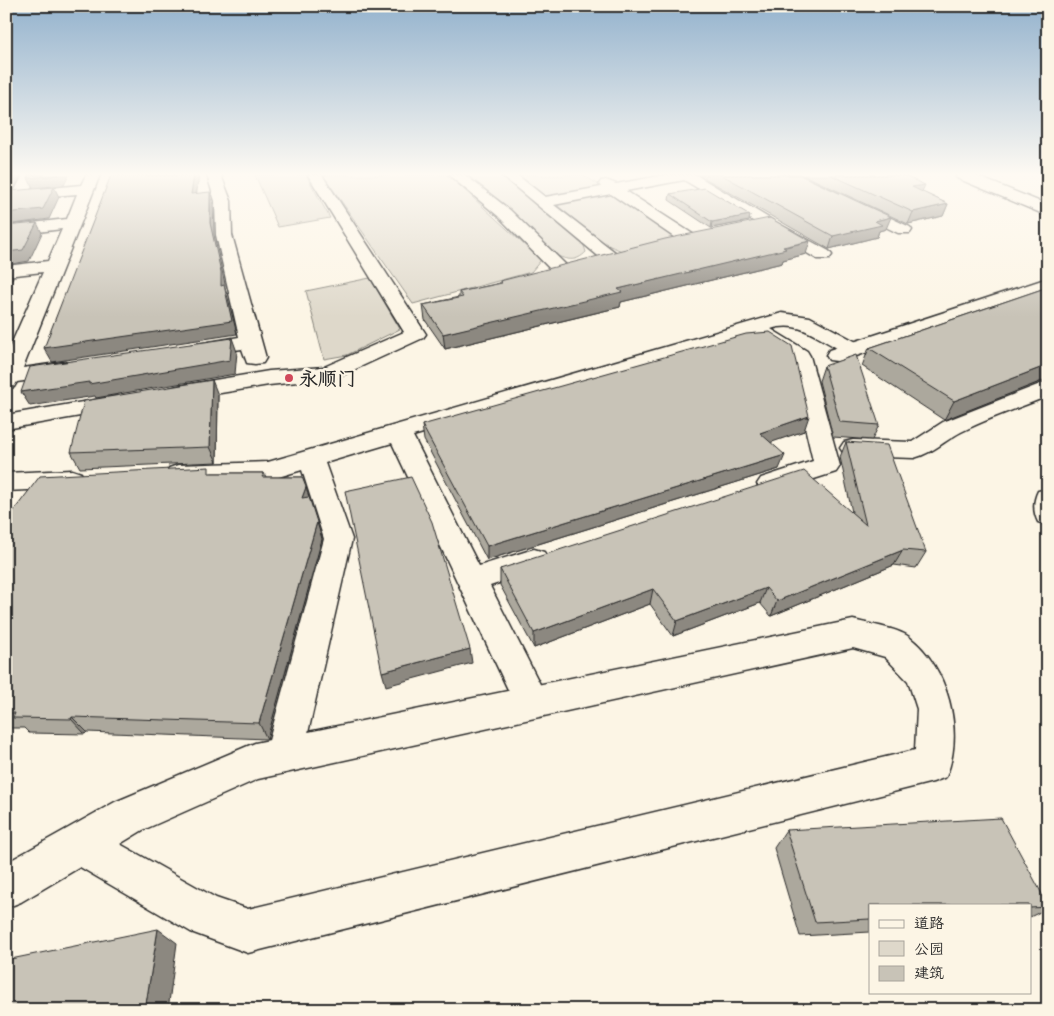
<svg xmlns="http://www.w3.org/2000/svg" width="1054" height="1016" viewBox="0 0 1054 1016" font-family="'Patrick Hand','LXGW WenKai TC',sans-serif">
	<rect width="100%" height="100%" fill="#fcf5e5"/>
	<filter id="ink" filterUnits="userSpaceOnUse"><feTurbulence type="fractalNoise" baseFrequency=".02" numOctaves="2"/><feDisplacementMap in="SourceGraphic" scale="10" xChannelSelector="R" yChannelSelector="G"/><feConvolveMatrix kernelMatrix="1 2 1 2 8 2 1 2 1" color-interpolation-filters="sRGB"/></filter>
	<g filter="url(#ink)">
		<g fill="#ded8ca" stroke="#84827a">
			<polygon points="255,175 306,175 330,218 278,227"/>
			<polygon points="323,175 448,175 541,260 531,272 413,304"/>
			<path d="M464 175H500L551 214 583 243 586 252C576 262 569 260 557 256Z"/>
			<polygon points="515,175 583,175 599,185 598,188 553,197 543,197"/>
			<polygon points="605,193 613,194 673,236 671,240 622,251 603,243 558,206 560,202"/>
			<polygon points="370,278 400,329 347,355 324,359 306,291"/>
		</g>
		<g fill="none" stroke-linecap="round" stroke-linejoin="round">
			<defs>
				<g id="street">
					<polygon points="23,175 37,175 30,190 81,185 86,175 100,175 23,368 64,362 72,364 75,369 72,374 17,382 14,387 6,389 6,356 43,272 6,276 6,266 48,261 62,229 6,236 6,226 67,219 77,194 15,199 12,196"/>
					<polygon points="207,175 221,175 231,201 232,235 266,358 263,363 255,364 247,363 242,349 198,355 191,353 187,349 191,345 239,337 216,235 215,201"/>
					<polygon points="308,175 322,175 426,334 423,338 336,378 269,385 178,400 170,398 167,393 170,388 178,386 269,371 324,367 404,332"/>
					<polygon points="449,175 465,175 510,210 566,265 569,269 566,273 554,273 498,216"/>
					<polygon points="501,175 517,175 545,197 601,187 599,184 601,181 606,180 616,184 665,175 696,175 777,223 829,251 832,255 829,259 817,259 684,180 626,191 696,236 698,240 696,244 684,244 611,194 554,205 615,252 618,256 615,260 603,260"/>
					<polygon points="782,175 800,175 910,227 912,230 910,233 898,233 784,178"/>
					<path d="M782 313 810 317 862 345 866 349 862 353 855 355C823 347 806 318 771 329L807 351 810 356 840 466 836 472 770 493 761 490 757 484 761 478 813 461 789 359 753 334 413 436 479 566 534 549 544 552 549 560 544 568 490 586 549 702 543 713 531 718 519 713 392 443 325 463 352 539 303 755 297 768 284 773 271 768 265 755 324 539 302 470 268 480 178 483 169 480 165 474 169 468 178 465 268 462Z"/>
					<path d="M1048 381V396C1019 408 988 418 961 432 944 441 933 453 914 458L853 456 844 454 840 448 844 442 853 440 912 442 943 422Z"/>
					<polygon points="118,396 126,398 130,403 126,408 6,429 6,415"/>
					<polygon points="72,470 81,473 85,479 81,485 72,488 6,491 6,473"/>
				</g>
				<g id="secondary">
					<polygon points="1048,278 1048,289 845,360 837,361 829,360 826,355 829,350"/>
					<path d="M853 620C868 624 897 628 909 637 948 666 965 732 946 777L933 782 248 953 191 932 80 867 21 902 6 908V863L115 802 255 743ZM853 648 885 657 908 681 917 709 915 750 248 909 216 898 120 844 143 830 258 779Z"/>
				</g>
				<polygon id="primary" points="955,175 974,175 1048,205 1048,216 957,178"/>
				<path id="highway" d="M1048 489V525L1038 522C1033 512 1033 501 1038 491Z"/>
			</defs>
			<use href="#street" stroke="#2b2b2b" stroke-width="3"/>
			<use href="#secondary" stroke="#2b2b2b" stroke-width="3"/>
			<use href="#primary" stroke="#2b2b2b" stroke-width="3"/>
			<use href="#highway" stroke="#2b2b2b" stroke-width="3"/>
			<use href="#street" fill="#fcf5e5" fill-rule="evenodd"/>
			<use href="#secondary" fill="#fcf5e5" fill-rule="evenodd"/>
			<use href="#primary" fill="#fcf5e5" fill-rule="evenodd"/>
			<use href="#highway" fill="#fcf5e5" fill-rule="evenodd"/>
		</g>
		<g fill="#aca89d" stroke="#2b2b2b">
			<polygon points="699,175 800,175 886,229 879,231 877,237 829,249"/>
			<polygon points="804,175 903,175 922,192 948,204 943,216 908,224"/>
			<polygon points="670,194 750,215 749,221 711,228 669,200"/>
			<polygon points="806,254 783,260 782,263 621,302 620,307 445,349 425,320 423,305 459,297 459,292 500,283 500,281"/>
			<polygon points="1048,287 1048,380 1047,379 944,420 862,366 869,348"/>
			<polygon points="824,366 879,425 872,440 833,437 819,381"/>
			<polygon points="218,395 217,462 80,468 71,452"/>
			<polygon points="422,425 804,431 770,442 779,469 487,560 424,440"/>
			<polygon points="846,442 926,552 916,568 894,565 771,616 760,603 673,636 650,604 534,648 500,585 500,569 852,512 840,457"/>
			<polygon points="212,473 264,473 266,477 302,477 322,539 267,739 87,732 85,734 29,733 24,728 6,728 6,517"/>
			<polygon points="786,830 1048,905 1048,908 1030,917 1030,905 870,905 870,932 800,936 774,848"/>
		</g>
		<g fill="#8c8880" stroke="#2b2b2b">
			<polygon points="11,175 22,175 10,195 6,187 6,183"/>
			<polygon points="59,175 69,175 64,185 33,188 28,178"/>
			<polygon points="194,175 199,175 195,206 191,194"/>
			<polygon points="925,185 920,196 912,187"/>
			<polygon points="54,187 59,197 49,219 6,225 6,213"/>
			<polygon points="210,192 213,203 214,235 225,284 225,288 228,298 237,334 52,362 44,348 221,286 210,223"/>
			<polygon points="948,204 943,216 908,224 913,212"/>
			<polygon points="750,215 749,221 711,228 712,222"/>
			<polygon points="891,217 886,229 879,231 877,237 829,249 833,236 875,221"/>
			<polygon points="37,223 42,233 29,261 6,265 6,252"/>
			<polygon points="810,241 806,254 783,260 782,263 621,302 620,307 445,349 443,334 618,289"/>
			<polygon points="6,266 13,277 6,291"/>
			<polygon points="232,338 237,352 235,374 96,398 95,396 30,406 21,392"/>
			<polygon points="1048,365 1047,379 944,420 954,401"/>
			<polygon points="212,380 218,395 217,462 210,447"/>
			<polygon points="809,416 804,431 755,448 760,433"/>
			<polygon points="785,455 779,469 487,560 487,546"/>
			<polygon points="306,487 311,504 302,498"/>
			<polygon points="317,522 322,539 267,739 259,723"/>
			<polygon points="903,550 894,565 771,616 777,601"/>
			<polygon points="766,588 760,603 673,636 677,621"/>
			<polygon points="653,589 650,604 534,648 534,633"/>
			<polygon points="470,649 472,663 386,686 382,672"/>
			<polygon points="72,717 87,732 85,734 71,719"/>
			<polygon points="158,929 177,943 168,1010 145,1010"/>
		</g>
		<g fill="#c8c3b7" stroke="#2b2b2b">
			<polygon points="6,175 11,175 6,183"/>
			<polygon points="29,175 59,175 28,178"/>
			<polygon points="111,175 194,175 191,194 210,192 210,223 221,272 221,286 224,285 232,321 44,348"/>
			<polygon points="722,175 800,175 891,217 875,221 882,225 833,236"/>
			<polygon points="831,175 903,175 925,185 912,187 948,204 913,212"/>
			<polygon points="6,186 10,191 54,187 43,209 6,213"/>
			<polygon points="705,188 750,215 712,222 670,194"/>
			<polygon points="770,218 810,241 783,247 786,249 618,289 622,292 443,334 423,305 463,297 459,292 502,283 500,281 665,239"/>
			<polygon points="37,223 23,250 6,252 6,226"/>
			<polygon points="1048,287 1048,365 954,401 869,348"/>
			<polygon points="770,332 792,346 809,416 760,433 785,455 487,546 422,425 746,334"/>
			<polygon points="232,338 230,360 89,384 89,382 21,392 30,367"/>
			<polygon points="856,355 879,425 840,422 824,366"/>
			<polygon points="212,380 210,447 71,452 84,401"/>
			<polygon points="846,442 887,445 926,552 903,550 777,601 766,588 677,621 653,589 534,633 500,569 804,471 866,525"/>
			<polygon points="209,467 209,473 264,473 262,477 302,477 306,487 302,498 309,497 317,522 259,723 72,717 71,719 13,718 15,713 6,713 6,517 9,517 40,476"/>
			<polygon points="411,477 432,522 470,649 382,672 345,491"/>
			<polygon points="1001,818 1048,905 1048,907 1030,908 1030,905 870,905 870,919 815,922 786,830"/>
			<polygon points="158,929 145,1010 6,1010 6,960"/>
		</g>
	</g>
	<linearGradient id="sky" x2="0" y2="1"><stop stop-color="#93b2cd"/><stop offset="0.55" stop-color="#fefaf3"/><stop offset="1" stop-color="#fefaf3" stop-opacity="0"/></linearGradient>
	<rect width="1054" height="317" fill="url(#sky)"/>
	<circle fill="#d1495b" stroke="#fcf5e5" stroke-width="2" cx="289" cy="378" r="5"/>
	<g text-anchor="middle" stroke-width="5" stroke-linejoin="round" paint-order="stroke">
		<g font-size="19" font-weight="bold" fill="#2b2b2b" stroke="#fcf5e5" text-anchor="start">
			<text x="299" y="385">永顺门</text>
		</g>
	</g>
	<rect width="1054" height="1016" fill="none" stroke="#fcf5e5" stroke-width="25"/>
	<rect x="12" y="12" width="1029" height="991" fill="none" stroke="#2b2b2b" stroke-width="2" filter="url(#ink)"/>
	<rect x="869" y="904" width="162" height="90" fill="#fcf5e5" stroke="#a8a49b"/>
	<rect x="879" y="920" width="25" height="8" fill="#fcf5e5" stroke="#a8a49b"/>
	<text x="914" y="928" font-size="15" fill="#2b2b2b">道路</text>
	<rect x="879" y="941" width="25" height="15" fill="#ded8ca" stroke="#a8a49b"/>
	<text x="914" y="954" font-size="15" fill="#2b2b2b">公园</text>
	<rect x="879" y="966" width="25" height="15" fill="#c8c3b7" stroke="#a8a49b"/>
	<text x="914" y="978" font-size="15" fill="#2b2b2b">建筑</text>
</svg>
